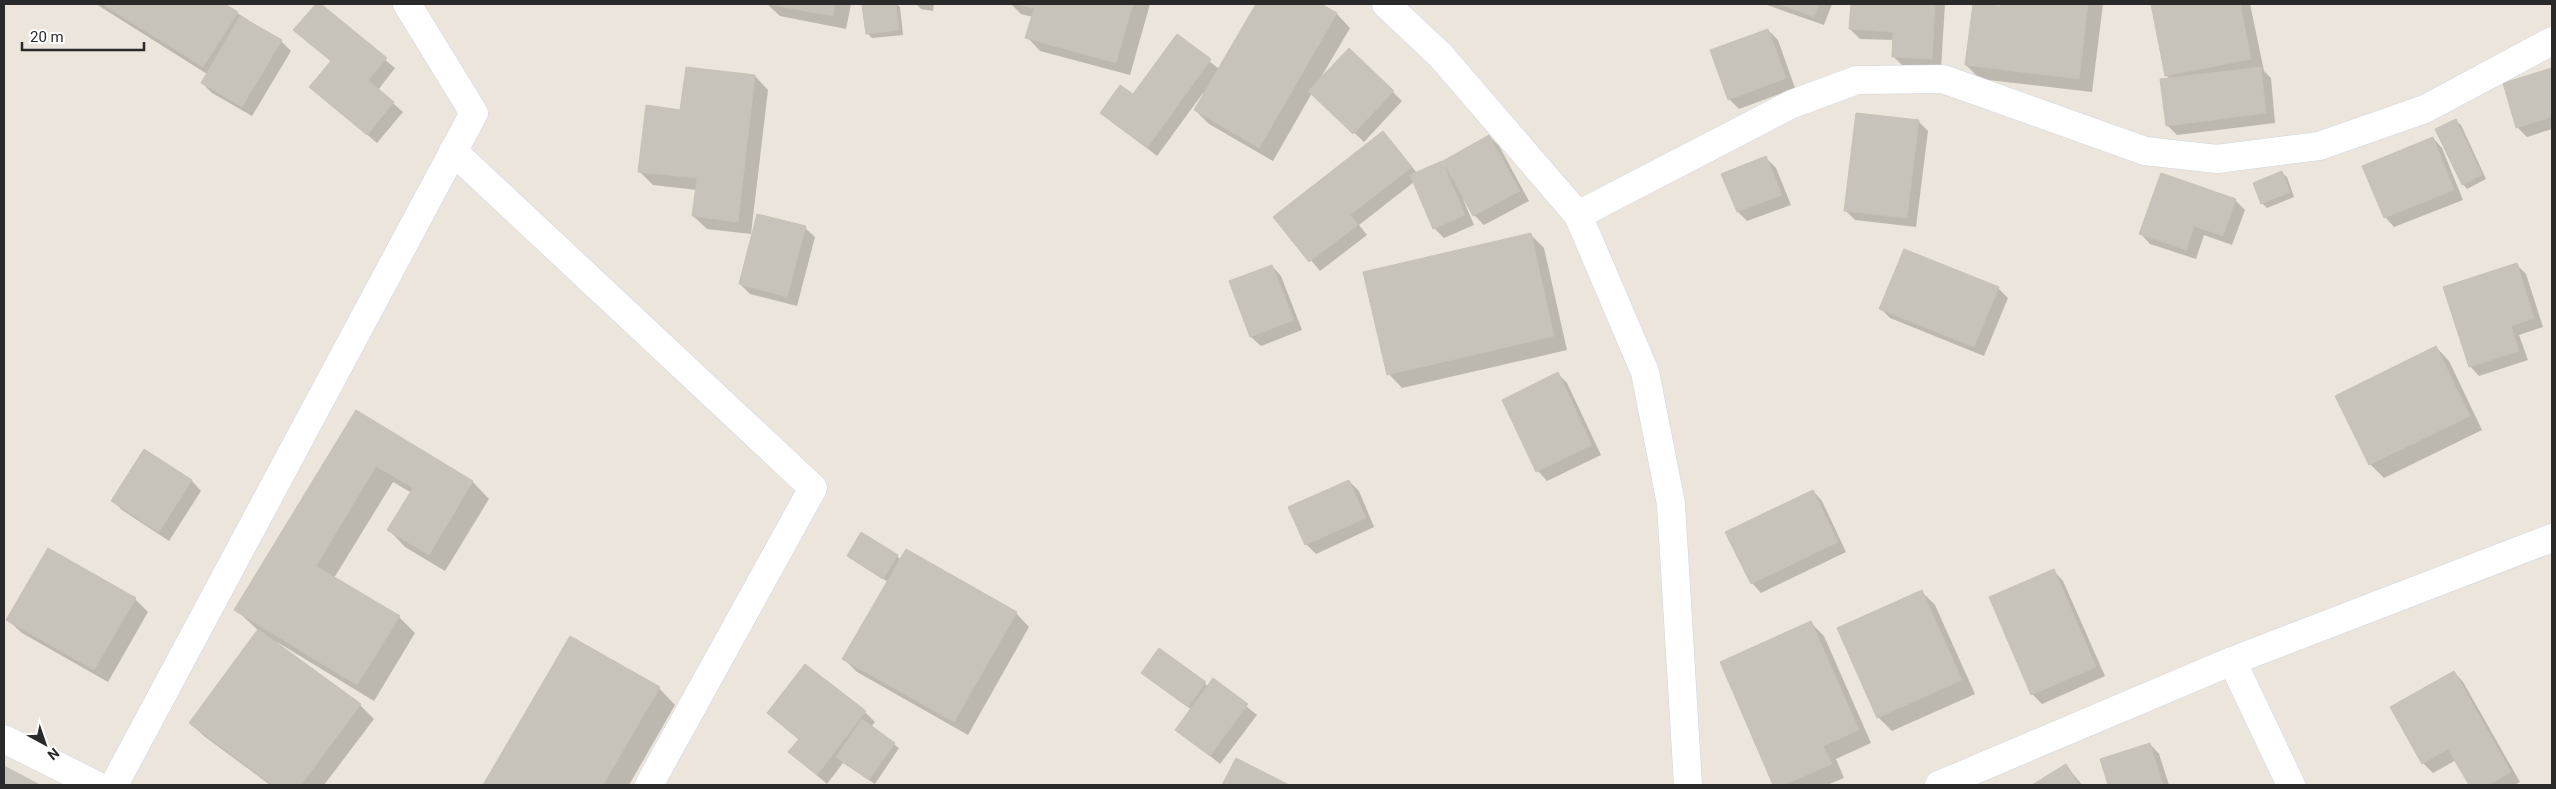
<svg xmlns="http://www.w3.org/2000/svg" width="2556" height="789" viewBox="0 0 2556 789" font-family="Roboto,sans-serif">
	<rect width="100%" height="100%" fill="#ece5db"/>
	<g fill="#0003">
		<polygon points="96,4 223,4 281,41 291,51 252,116 212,93 202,83 207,74"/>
		<polygon points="317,4 395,68 378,90 403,112 377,143 311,87 332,62 295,30"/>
		<polygon points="767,4 851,4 846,29 780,16"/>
		<polygon points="896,4 900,7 903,35 872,38 867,33 863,6"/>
		<polygon points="916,4 934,4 933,11 921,9"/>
		<polygon points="1011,4 1150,4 1130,75 1040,51 1027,37 1033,17 1021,14"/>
		<polygon points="1257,4 1319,4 1337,14 1350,28 1320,79 1393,92 1402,101 1364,142 1312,93 1273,161 1209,124 1195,110 1205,94 1203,93 1157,156 1102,113 1134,96 1178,36 1219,69"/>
		<polygon points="1764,4 1832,4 1824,25"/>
		<polygon points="1852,4 1945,4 1941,68 1903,66 1893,56 1894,40 1860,39 1850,29"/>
		<polygon points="2002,4 2103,4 2092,92 1980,79 1966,65"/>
		<polygon points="2152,4 2250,4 2264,71 2271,78 2275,123 2177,135 2167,125 2170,79 2166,75"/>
		<polygon points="1768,30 1778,40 1795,88 1739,109 1729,99"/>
		<polygon points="2552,69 2552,129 2527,137 2517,127 2505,83"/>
		<polygon points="755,76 768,90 751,234 707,229 693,216 697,190 653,185 639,171 681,111"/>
		<polygon points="2456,121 2461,125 2486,179 2467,189 2463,184"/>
		<polygon points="1919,122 1928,131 1916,227 1855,220 1845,210"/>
		<polygon points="1383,132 1417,173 1442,163 1447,168 1489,136 1499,146 1529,201 1484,225 1474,215 1465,198 1463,199 1474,225 1444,238 1434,228 1414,182 1359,225 1367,235 1320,271 1275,217"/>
		<polygon points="2433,138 2442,148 2463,200 2394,227 2385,217"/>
		<polygon points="1766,158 1776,168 1791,205 1747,221 1738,212"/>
		<polygon points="2282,173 2287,177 2294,197 2267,208 2262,203"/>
		<polygon points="2235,200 2245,210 2232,245 2204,235 2196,259 2150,244 2141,234"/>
		<polygon points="805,228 815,237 797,306 750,294 740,284"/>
		<polygon points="1530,234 1544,248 1567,350 1402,388 1389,374"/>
		<polygon points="2516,264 2526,274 2543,327 2519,335 2528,360 2479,376 2470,366"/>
		<polygon points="1272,266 1281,276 1302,330 1261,346 1251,337 1230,282"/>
		<polygon points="1998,288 2008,298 1984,356 1890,318 1880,308"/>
		<polygon points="2436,347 2449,361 2482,430 2384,478 2370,464"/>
		<polygon points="1558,374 1567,383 1601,455 1547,481 1538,471"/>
		<polygon points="356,412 473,482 489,499 445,571 405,547 389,530 412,493 393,482 334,578 399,617 415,633 374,701 277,642 276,644 360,705 374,719 324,785 270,785 204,736 190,723 259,631 236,610"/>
		<polygon points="144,451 192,481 201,491 169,541 122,510 112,500"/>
		<polygon points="1349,481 1359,491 1374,527 1316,554 1306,544"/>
		<polygon points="1813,491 1822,501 1846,552 1761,593 1752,583"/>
		<polygon points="848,556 897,556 901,560 1016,613 1029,627 968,735 857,672 844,659 888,582"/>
		<polygon points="2054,571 2063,581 2105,676 2042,704 2032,694"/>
		<polygon points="1922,592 1935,605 1975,694 1892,731 1878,717"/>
		<polygon points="135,599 148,612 108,682 22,633 8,620"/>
		<polygon points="1811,623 1824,636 1871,743 1836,759 1844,778 1827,785 1775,785 1721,662"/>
		<polygon points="570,637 659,688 675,705 629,785 485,785"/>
		<polygon points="1160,650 1209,687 1214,680 1257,715 1220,764 1177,729 1192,710 1148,678"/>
		<polygon points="805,666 865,712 875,722 871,727 899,748 875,784 843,763 827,784 789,752 799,740 768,713"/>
		<polygon points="2454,672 2463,682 2520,782 2514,785 2471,785 2456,760 2433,773 2423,763"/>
		<polygon points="2150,744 2159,754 2169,785 2110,785 2102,760"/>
		<polygon points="1236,760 1286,785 1223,785"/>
		<polygon points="2066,765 2082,785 2034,785"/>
		<polygon points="4,767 38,785 4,785"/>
	</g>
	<g fill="#c7c3ba" stroke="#c8c1b5">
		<polygon points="102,4 225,4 238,12 203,67"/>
		<polygon points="316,4 321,4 387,58 368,80 394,102 367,135 309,87 331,61 293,30"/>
		<polygon points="768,4 835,4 833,16"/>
		<polygon points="875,4 896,4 899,30 866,34 862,5"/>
		<polygon points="1017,4 1133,4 1116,63 1025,38 1034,9"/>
		<polygon points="1256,4 1321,4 1337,13 1259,148 1194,110"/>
		<polygon points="1779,4 1819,4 1814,17"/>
		<polygon points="1851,4 1935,4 1932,59 1892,57 1893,32 1849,29"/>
		<polygon points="1973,4 2000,6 2001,4 2088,4 2079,79 1965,65"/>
		<polygon points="2151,4 2240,4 2251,59 2165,76"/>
		<polygon points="240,16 282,40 242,107 201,83"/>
		<polygon points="1768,29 1786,78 1728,100 1710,50"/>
		<polygon points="1177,34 1211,59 1147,148 1100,113 1120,85 1133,94"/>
		<polygon points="1349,48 1394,91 1353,134 1308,91"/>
		<polygon points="686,67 755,75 738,222 692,216 697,178 638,172 646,105 680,110"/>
		<polygon points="2261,67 2266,113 2166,126 2160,79"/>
		<polygon points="2552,68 2552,117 2516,128 2503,83"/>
		<polygon points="1856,113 1919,120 1907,218 1844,211"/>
		<polygon points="2456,119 2482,175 2462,185 2435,129"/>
		<polygon points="1383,131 1412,167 1350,215 1358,225 1309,262 1273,217"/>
		<polygon points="1489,135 1520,191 1473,216 1443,161"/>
		<polygon points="2433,137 2454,190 2384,218 2362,166"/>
		<polygon points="1766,156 1782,195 1737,212 1721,174"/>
		<polygon points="1442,161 1465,215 1433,229 1410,175"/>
		<polygon points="2282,171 2290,192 2261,204 2253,183"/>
		<polygon points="2161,173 2236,199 2223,236 2194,226 2186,250 2139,234"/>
		<polygon points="757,214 806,226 787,297 739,284"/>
		<polygon points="1531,233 1554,336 1387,375 1363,272"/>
		<polygon points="1904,249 1999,287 1974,347 1879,309"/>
		<polygon points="2517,263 2534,318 2511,326 2519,351 2469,367 2443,287"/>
		<polygon points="1272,265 1294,320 1250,337 1229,281"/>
		<polygon points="2436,346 2470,416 2369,465 2335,396"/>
		<polygon points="1558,372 1592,445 1536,472 1502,400"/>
		<polygon points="356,410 473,481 429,555 387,530 413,488 376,466 316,566 400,616 357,685 234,610"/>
		<polygon points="144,449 192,480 159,532 111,501"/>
		<polygon points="1349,480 1366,518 1305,545 1288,507"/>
		<polygon points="1813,490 1838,542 1751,584 1725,532"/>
		<polygon points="861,532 898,555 883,579 847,556"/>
		<polygon points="48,548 136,598 94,670 6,620"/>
		<polygon points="906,549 1017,612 954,722 842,659"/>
		<polygon points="2054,569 2096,667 2031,695 1989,597"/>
		<polygon points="1922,590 1962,680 1877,718 1837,628"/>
		<polygon points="1811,621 1859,730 1823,746 1832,764 1784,785 1773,785 1720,662"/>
		<polygon points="258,629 361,704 301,785 272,785 189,723"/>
		<polygon points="570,636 660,687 603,785 483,785"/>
		<polygon points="1159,648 1206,682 1188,707 1141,673"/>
		<polygon points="805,664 866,711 817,775 788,752 799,739 767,713"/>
		<polygon points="2454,671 2511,772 2488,785 2469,785 2448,749 2422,764 2390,707"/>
		<polygon points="1213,678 1248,704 1210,756 1175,730"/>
		<polygon points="862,719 895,743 869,780 836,757"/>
		<polygon points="2150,743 2163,785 2108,785 2100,759"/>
		<polygon points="1236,758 1289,785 1222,785"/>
		<polygon points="2066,764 2079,785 2032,785"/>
		<polygon points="4,766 40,785 4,785"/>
	</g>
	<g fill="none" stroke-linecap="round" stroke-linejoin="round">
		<defs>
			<g id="minor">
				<polyline points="1386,4 1441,56 1578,215 1645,372 1671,504 1688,785"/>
				<polyline points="453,151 813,488 649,785"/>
				<polyline points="1578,215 1792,104 1857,80 1943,79 2145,151 2217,159 2319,146 2425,109 2552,41"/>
				<polyline points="2232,661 2291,785"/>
				<polyline points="4,739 96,785"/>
				<polyline points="114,785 474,113 407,4"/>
				<polyline points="1939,785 2232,661 2552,538"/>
			</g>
		</defs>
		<use href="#minor" stroke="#d0d4e3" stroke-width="29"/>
		<use href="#minor" stroke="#fff" stroke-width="28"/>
	</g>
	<rect width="2556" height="789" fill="none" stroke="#2a2a2a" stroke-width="10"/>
	<g transform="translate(45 744) rotate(140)" stroke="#ffffff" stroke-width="4" paint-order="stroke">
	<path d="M0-4L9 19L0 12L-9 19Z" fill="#2a2a2a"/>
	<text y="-8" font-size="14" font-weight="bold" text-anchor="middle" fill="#2a2a2a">N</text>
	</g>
	<path d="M22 42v8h122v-8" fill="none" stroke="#2a2a2a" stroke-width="2.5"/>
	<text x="30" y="42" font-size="15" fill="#2a2a2a" stroke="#ffffff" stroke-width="4" paint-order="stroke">20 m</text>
</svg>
